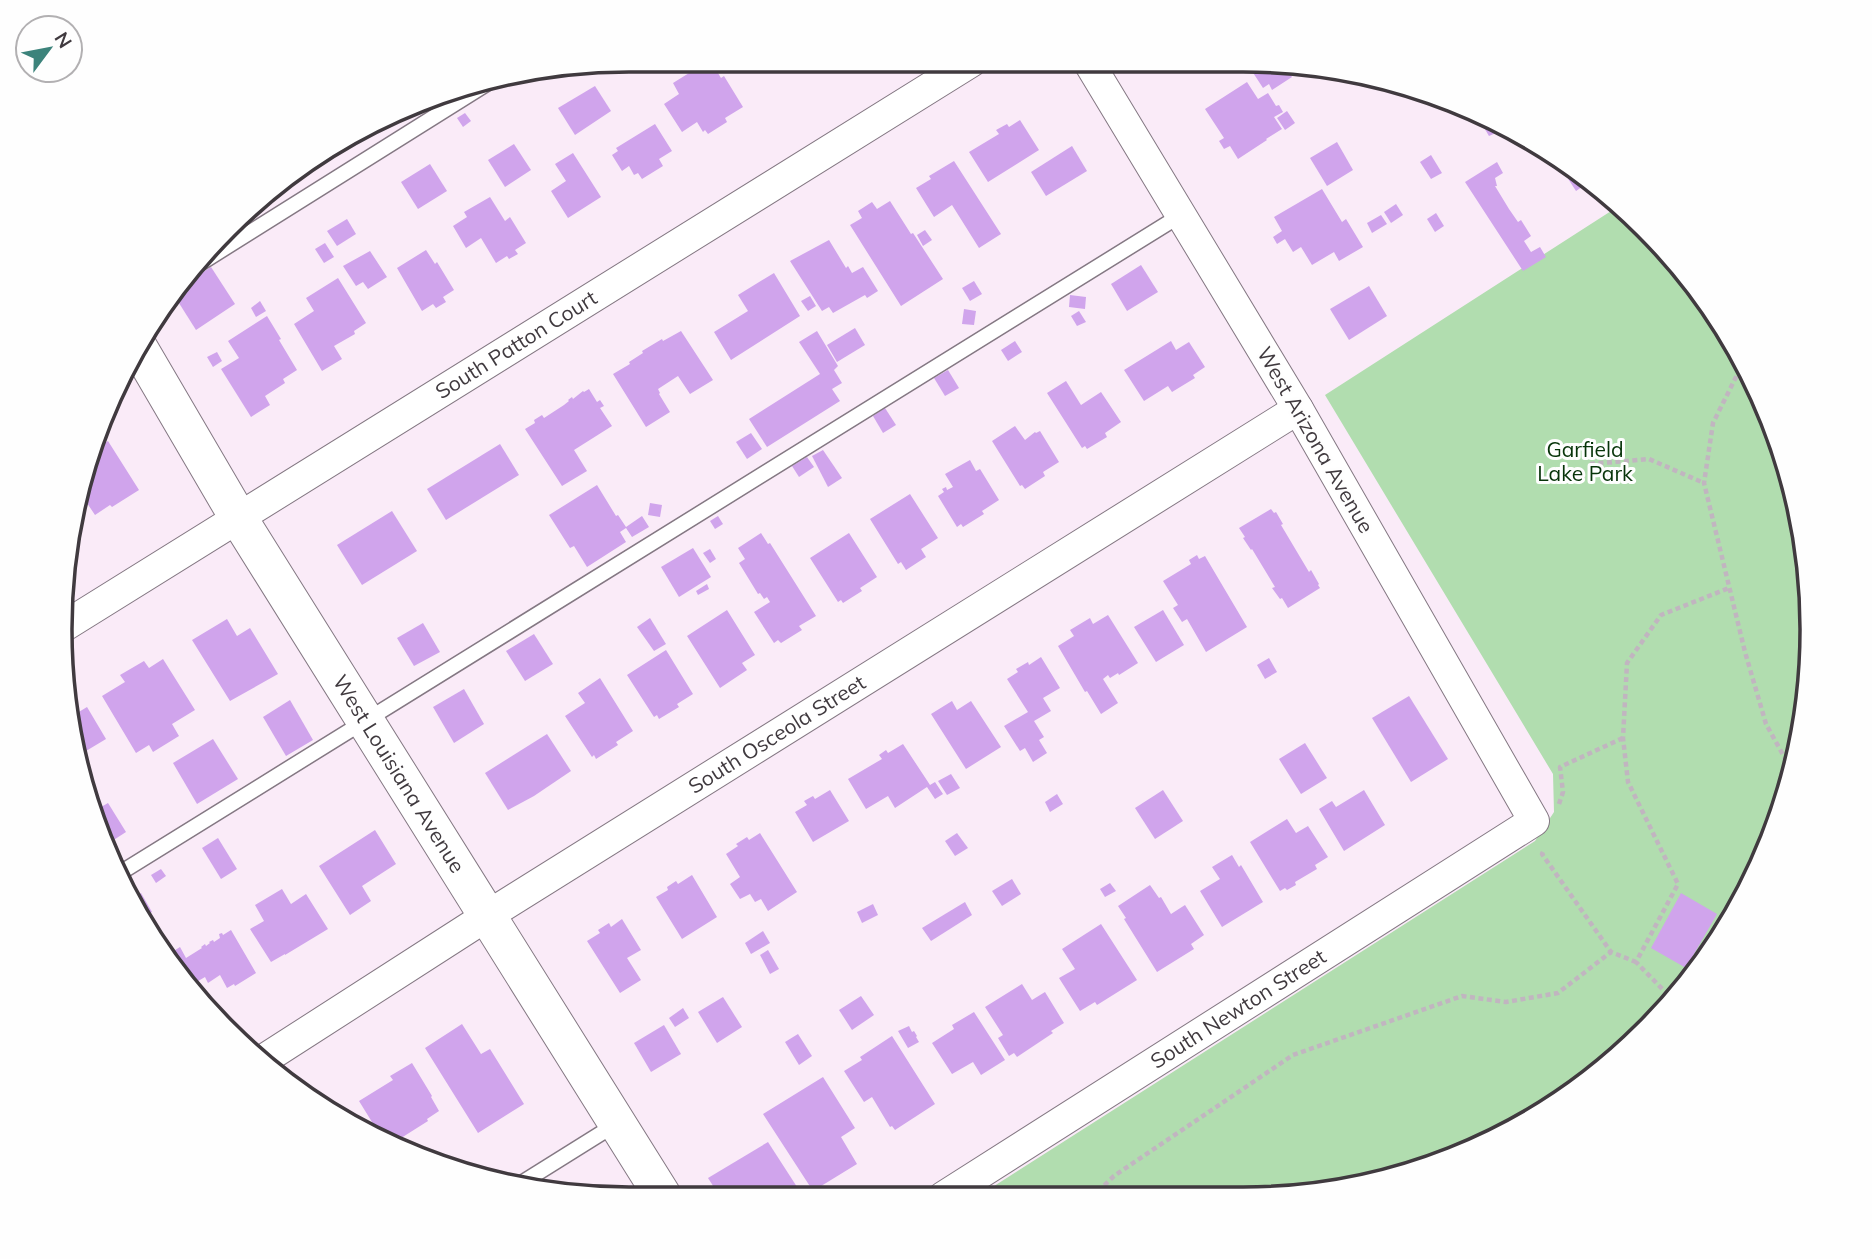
<svg xmlns="http://www.w3.org/2000/svg" width="1872" height="1259" viewBox="0 0 1872 1259" font-family="Mulish,sans-serif">
	<rect width="100%" height="100%" fill="#faebf8"/>
	<polygon fill="#b1ddaf" points="1622,204 1695,283 1754,378 1793,482 1811,593 1808,704 1782,813 1736,915 1671,1006 1589,1082 1494,1141 1390,1180 1279,1198 977,1197 1535,841 1554,812 1553,774 1325,395"/>
	<g fill="#d0a4ec">
		<polygon points="710,60 721,78 724,76 743,107 725,118 727,122 708,134 705,130 703,132 697,122 682,132 664,104 679,94 673,83"/>
		<polygon points="1250,64 1283,64 1292,77 1272,90 1269,84 1263,88 1248,65"/>
		<polygon points="1247,82 1258,99 1268,93 1276,106 1279,105 1283,112 1274,117 1282,129 1266,139 1267,140 1238,159 1230,146 1224,149 1219,141 1224,138 1205,109"/>
		<polygon points="595,86 611,111 575,135 558,108"/>
		<polygon points="1287,111 1295,123 1285,130 1277,118"/>
		<polygon points="465,113 471,121 463,127 457,118"/>
		<polygon points="1488,116 1498,132 1489,136 1480,121"/>
		<polygon points="1020,120 1039,150 988,182 969,152 999,134 996,130 1007,124 1009,127"/>
		<polygon points="655,124 672,151 659,159 663,166 642,179 638,173 634,175 629,166 622,171 612,155 618,151 616,148"/>
		<polygon points="357,134 360,137 330,156 326,149"/>
		<polygon points="1337,142 1353,170 1327,186 1310,158"/>
		<polygon points="514,144 531,170 505,187 488,160"/>
		<polygon points="1072,146 1087,171 1046,196 1031,172"/>
		<polygon points="573,153 601,197 568,218 551,191 566,181 555,164"/>
		<polygon points="1431,155 1442,173 1431,179 1420,162"/>
		<polygon points="1556,160 1588,181 1601,189 1595,193 1589,182 1576,191"/>
		<polygon points="954,161 1001,234 979,248 952,205 934,217 916,188 931,179 929,176"/>
		<polygon points="1497,162 1503,173 1495,178 1497,186 1495,186 1509,209 1518,222 1521,220 1531,236 1524,241 1531,252 1540,247 1546,257 1523,271 1465,182"/>
		<polygon points="430,164 447,191 418,209 401,182"/>
		<polygon points="1322,189 1342,222 1346,219 1363,247 1339,261 1334,252 1312,265 1301,247 1293,252 1285,239 1277,244 1273,237 1282,231 1274,217"/>
		<polygon points="490,197 505,221 510,217 526,243 515,250 518,254 509,259 507,256 496,263 481,238 466,248 453,226 467,217 464,212"/>
		<polygon points="890,201 911,234 913,233 943,279 901,306 850,225 862,218 858,211 872,202 877,209"/>
		<polygon points="1396,204 1403,215 1391,223 1384,212"/>
		<polygon points="1436,213 1444,226 1435,232 1427,219"/>
		<polygon points="1381,215 1387,224 1372,233 1367,223"/>
		<polygon points="347,219 356,234 337,246 327,231"/>
		<polygon points="925,230 932,240 923,246 917,235"/>
		<polygon points="829,240 846,268 848,266 852,273 863,267 878,291 867,298 865,295 833,313 829,307 822,311 790,261"/>
		<polygon points="325,243 334,257 324,263 315,249"/>
		<polygon points="426,250 435,264 437,262 454,290 443,297 446,302 436,308 433,304 422,311 397,268"/>
		<polygon points="370,251 387,277 368,289 363,282 356,286 343,266"/>
		<polygon points="1141,265 1158,292 1127,311 1111,284"/>
		<polygon points="211,267 235,304 196,330 172,292"/>
		<polygon points="774,273 800,316 731,360 714,332 748,311 738,295"/>
		<polygon points="338,278 366,323 354,331 355,334 334,346 342,359 322,371 294,324 314,311 306,298"/>
		<polygon points="974,281 982,294 970,301 962,288"/>
		<polygon points="1369,286 1387,316 1349,340 1330,309"/>
		<polygon points="1070,295 1086,297 1085,309 1069,307"/>
		<polygon points="810,296 816,306 808,311 801,301"/>
		<polygon points="260,301 266,311 256,317 251,308"/>
		<polygon points="964,309 976,311 974,325 962,324"/>
		<polygon points="1079,311 1086,322 1077,326 1071,316"/>
		<polygon points="267,316 281,339 279,340 297,370 283,379 285,383 265,396 270,405 251,417 221,369 239,358 228,341"/>
		<polygon points="855,328 865,345 837,362 827,345"/>
		<polygon points="681,331 713,380 690,394 678,376 658,389 660,393 659,394 670,412 646,427 613,374 630,364 629,362 643,353 642,351 662,339 663,341"/>
		<polygon points="817,331 838,366 834,370 842,383 832,389 840,401 767,447 749,419 820,374 799,342"/>
		<polygon points="1015,341 1022,352 1008,361 1001,350"/>
		<polygon points="1171,341 1176,350 1189,342 1205,367 1193,375 1195,378 1172,392 1168,386 1144,401 1124,370"/>
		<polygon points="217,352 222,361 213,367 207,357"/>
		<polygon points="948,370 959,388 945,396 934,378"/>
		<polygon points="1066,381 1081,405 1101,392 1121,422 1105,433 1107,437 1087,449 1085,446 1082,448 1047,393"/>
		<polygon points="589,389 597,402 600,400 604,406 600,408 612,426 574,450 587,471 562,486 525,429 535,423 534,420 542,415 544,418 564,405 569,401 568,400 572,397 573,399 583,391 584,392"/>
		<polygon points="885,408 896,425 883,433 873,416"/>
		<polygon points="1015,426 1025,440 1035,432 1036,433 1040,431 1059,462 1043,472 1045,476 1025,489 1022,485 1020,486 992,441"/>
		<polygon points="751,433 762,449 747,459 736,442"/>
		<polygon points="108,441 139,490 112,507 110,505 95,515 83,497 94,450"/>
		<polygon points="500,444 519,475 446,520 427,489"/>
		<polygon points="823,450 842,478 828,487 812,456"/>
		<polygon points="807,457 814,467 799,477 792,466"/>
		<polygon points="970,460 976,471 980,469 999,500 982,511 984,514 963,527 961,524 957,527 938,496 944,492 942,489 946,487 947,490 953,487 945,474"/>
		<polygon points="597,485 616,516 618,515 626,527 642,516 649,527 632,537 626,528 620,532 626,542 587,567 574,546 570,548 549,515"/>
		<polygon points="910,494 938,538 921,549 926,557 906,570 901,562 898,564 870,519"/>
		<polygon points="650,503 662,505 660,517 648,515"/>
		<polygon points="1271,509 1274,513 1276,512 1283,524 1281,525 1309,572 1311,570 1319,584 1318,585 1320,588 1288,608 1282,598 1280,599 1272,588 1275,587 1252,549 1251,550 1243,538 1245,537 1239,528"/>
		<polygon points="392,511 417,551 362,585 337,545"/>
		<polygon points="718,516 723,524 715,529 710,521"/>
		<polygon points="761,533 768,544 770,543 816,616 799,626 802,630 781,643 778,640 774,643 754,612 770,602 767,597 764,599 760,593 758,594 739,563 745,559 738,548"/>
		<polygon points="849,533 877,577 860,588 862,591 843,603 841,600 838,602 810,558"/>
		<polygon points="693,548 711,577 679,597 661,567"/>
		<polygon points="710,549 716,559 710,563 703,553"/>
		<polygon points="1197,555 1199,559 1205,556 1247,627 1206,652 1187,619 1182,622 1173,608 1178,605 1163,581 1191,564 1189,560"/>
		<polygon points="707,584 709,589 698,595 696,591"/>
		<polygon points="727,610 755,655 742,663 747,670 720,688 687,636"/>
		<polygon points="1163,610 1184,645 1156,662 1134,627"/>
		<polygon points="1108,615 1138,663 1119,675 1118,673 1110,678 1108,675 1103,679 1118,703 1101,714 1087,691 1085,692 1058,646 1074,636 1070,630 1090,618 1093,624"/>
		<polygon points="650,618 666,644 654,651 637,627"/>
		<polygon points="227,619 237,636 250,628 278,674 230,701 192,640"/>
		<polygon points="423,623 440,652 414,666 397,638"/>
		<polygon points="534,634 553,664 525,681 506,651"/>
		<polygon points="666,650 693,694 677,704 679,707 659,719 657,715 654,717 627,675"/>
		<polygon points="1041,657 1060,688 1043,698 1051,711 1034,721 1044,737 1039,740 1047,753 1033,762 1025,748 1020,751 1004,726 1028,712 1007,679 1018,672 1016,669 1028,662 1029,665"/>
		<polygon points="1269,658 1277,672 1265,679 1257,665"/>
		<polygon points="163,659 195,710 172,724 179,736 153,752 149,745 136,753 102,696 125,682 120,675 144,661 149,668"/>
		<polygon points="600,678 633,731 616,742 618,745 596,759 594,755 592,757 565,716 585,703 578,693"/>
		<polygon points="464,689 484,724 454,743 433,707"/>
		<polygon points="1409,696 1448,759 1411,782 1372,718"/>
		<polygon points="290,700 313,740 286,756 263,717"/>
		<polygon points="952,701 957,710 971,701 1001,747 966,769 931,714"/>
		<polygon points="87,707 106,739 76,757 71,741 69,718"/>
		<polygon points="547,734 571,771 534,796 508,810 485,773"/>
		<polygon points="213,739 238,779 197,804 173,763"/>
		<polygon points="1305,743 1327,778 1301,794 1279,759"/>
		<polygon points="903,744 930,785 935,782 943,794 935,799 927,787 895,808 888,796 866,809 848,779 882,759 879,755 886,750 888,753"/>
		<polygon points="951,774 960,788 947,795 938,781"/>
		<polygon points="830,790 849,821 813,842 795,812 807,805 804,801 813,796 815,799"/>
		<polygon points="1163,790 1183,821 1155,839 1135,808"/>
		<polygon points="1364,790 1385,825 1344,851 1319,809 1332,801 1336,807"/>
		<polygon points="1057,794 1063,804 1050,812 1045,802"/>
		<polygon points="108,803 126,832 109,843 96,810"/>
		<polygon points="1287,819 1296,833 1308,826 1328,857 1315,865 1317,869 1295,882 1296,885 1287,890 1285,888 1280,891 1250,842"/>
		<polygon points="375,830 396,864 362,886 371,901 350,915 319,866"/>
		<polygon points="760,833 797,892 768,911 761,899 755,902 750,894 740,899 730,884 740,877 726,854 738,846 736,844 747,837 749,840"/>
		<polygon points="957,833 968,848 955,856 945,841"/>
		<polygon points="218,838 237,869 221,879 202,848"/>
		<polygon points="1232,855 1239,867 1241,865 1263,902 1222,927 1200,891 1220,879 1212,867"/>
		<polygon points="161,869 166,876 156,883 151,875"/>
		<polygon points="692,875 717,917 682,939 656,897 668,890 667,887 676,881 678,884"/>
		<polygon points="1012,879 1021,894 1002,906 992,891"/>
		<polygon points="1110,883 1116,891 1105,897 1100,889"/>
		<polygon points="1150,885 1159,898 1161,897 1171,914 1185,905 1204,935 1191,944 1194,949 1157,972 1124,919 1126,918 1118,906"/>
		<polygon points="282,889 291,904 306,894 328,929 285,955 285,954 271,962 250,929 264,921 255,905"/>
		<polygon points="141,893 152,912 139,919 136,914 130,899"/>
		<polygon points="1681,893 1717,914 1686,968 1651,948"/>
		<polygon points="965,902 972,915 931,941 922,928"/>
		<polygon points="873,904 878,915 862,923 857,912"/>
		<polygon points="622,919 641,950 627,958 641,980 620,993 587,941 600,933 598,930 609,923 611,927"/>
		<polygon points="1101,924 1137,980 1097,1005 1095,1002 1080,1011 1059,978 1075,969 1062,949"/>
		<polygon points="231,930 256,973 235,986 234,984 227,988 220,975 208,983 205,977 193,984 169,954 180,947 186,958 202,948 201,947 205,944 206,946 210,943 209,942 213,940 214,942 220,938 219,934 222,933 223,935"/>
		<polygon points="763,931 770,943 751,954 745,943"/>
		<polygon points="768,950 779,969 770,974 760,955"/>
		<polygon points="1022,984 1032,1000 1045,992 1064,1023 1051,1031 1053,1033 1017,1057 1014,1053 1009,1056 998,1038 1003,1035 985,1007"/>
		<polygon points="861,996 874,1015 852,1030 839,1010"/>
		<polygon points="723,997 742,1027 717,1043 698,1012"/>
		<polygon points="683,1008 689,1018 675,1027 669,1018"/>
		<polygon points="974,1012 1005,1060 981,1075 973,1062 952,1074 932,1043 954,1029 952,1025"/>
		<polygon points="462,1024 481,1054 490,1049 524,1104 478,1133 425,1048"/>
		<polygon points="664,1025 681,1054 651,1072 634,1043"/>
		<polygon points="909,1026 912,1032 914,1031 917,1036 916,1037 919,1042 908,1048 898,1031"/>
		<polygon points="798,1034 812,1056 799,1065 785,1042"/>
		<polygon points="892,1036 935,1104 895,1130 892,1126 890,1127 872,1097 864,1102 844,1071 862,1060 860,1057"/>
		<polygon points="412,1063 432,1096 431,1097 439,1111 427,1119 428,1121 390,1145 385,1143 359,1101 393,1080 390,1076"/>
		<polygon points="823,1077 855,1128 841,1137 857,1164 813,1191 763,1114"/>
		<polygon points="768,1142 799,1190 790,1196 719,1195 708,1178"/>
	</g>
	<g fill="none" stroke-linecap="round" stroke-linejoin="round">
		<defs>
			<g id="service">
				<polyline points="193,268 488,83"/>
				<polyline points="120,873 1181,215"/>
				<polyline points="520,1184 616,1124"/>
			</g>
			<g id="minor">
				<path id="s1" d="M63 627 971 62"/>
				<path id="s2" d="M260 1062 487 916 1298 409"/>
				<path id="s3" d="M943 1197 1534 821 1298 409 1089 63"/>
			</g>
			<g id="tertiary">
				<path id="s4" d="M139 348 239 519 662 1195"/>
			</g>
		</defs>
		<use href="#service" stroke="#847883" stroke-width="17"/>
		<use href="#minor" stroke="#847883" stroke-width="32"/>
		<use href="#tertiary" stroke="#847883" stroke-width="39"/>
		<g stroke="#c1b5c0" stroke-width="4.5" stroke-dasharray="5 3.5" stroke-linecap="butt">
			<polyline points="1744,361 1713,423 1704,483 1745,652 1766,724 1792,771"/>
			<polyline points="1590,464 1649,459 1704,483"/>
			<polyline points="1559,804 1563,792 1560,767 1623,738"/>
			<polyline points="1543,852 1542,854 1611,952 1636,962"/>
			<polyline points="1674,1001 1636,962 1678,884 1628,782 1623,738 1627,663 1661,615 1729,588"/>
			<polyline points="1092,1197 1114,1176 1293,1055 1462,996 1506,1002 1558,993 1611,952"/>
		</g>
		<use href="#service" stroke="#fff" stroke-width="14"/>
		<use href="#minor" stroke="#fff" stroke-width="30"/>
		<use href="#tertiary" stroke="#fff" stroke-width="37"/>
	</g>
	<g text-anchor="middle" stroke-width="6" stroke-linejoin="round" paint-order="stroke">
		<g font-size="21" fill="#403a3f" stroke="#fefefe">
			<text dy="7" stroke="none"><textPath href="#s1" startOffset="534">South Patton Court</textPath></text>
			<text transform="translate(1315 440) rotate(60)" y="7">West Arizona Avenue</text>
			<text dy="7" stroke="none"><textPath href="#s2" startOffset="612">South Osceola Street</textPath></text>
			<text dy="7" stroke="none"><textPath href="#s4" startOffset="499">West Louisiana Avenue</textPath></text>
			<text dy="7" stroke="none"><textPath href="#s3" startOffset="350">South Newton Street</textPath></text>
		</g>
		<g font-size="21" fill="#073409" stroke="#fefefe">
			<text x="1585" y="457">Garfield<tspan x="1585" dy="24">Lake Park</tspan></text>
		</g>
	</g>
	<path d="M0 0H1872V1259H0ZM629 72H1243A557 557 0 0 1 1800 629V630A557 557 0 0 1 1243 1187H629A557 557 0 0 1 72 630V629A557 557 0 0 1 629 72Z" fill="#fefefe" fill-rule="evenodd"/>
	<path fill="none" stroke="#403a3f" stroke-width="3.5" d="M629 72H1243A557 557 0 0 1 1800 629V630A557 557 0 0 1 1243 1187H629A557 557 0 0 1 72 630V629A557 557 0 0 1 629 72Z"/>
	<g transform="translate(49 49) rotate(58)"><circle r="33" fill="#fefefe" stroke="#b2b0b2" stroke-width="2"/>
	<path d="M0-5L12 26L0 18L-12 26Z" fill="#3c837b"/>
	<text y="-10" font-size="19" font-weight="bold" text-anchor="middle" fill="#403a3f">N</text>
	</g>
</svg>
